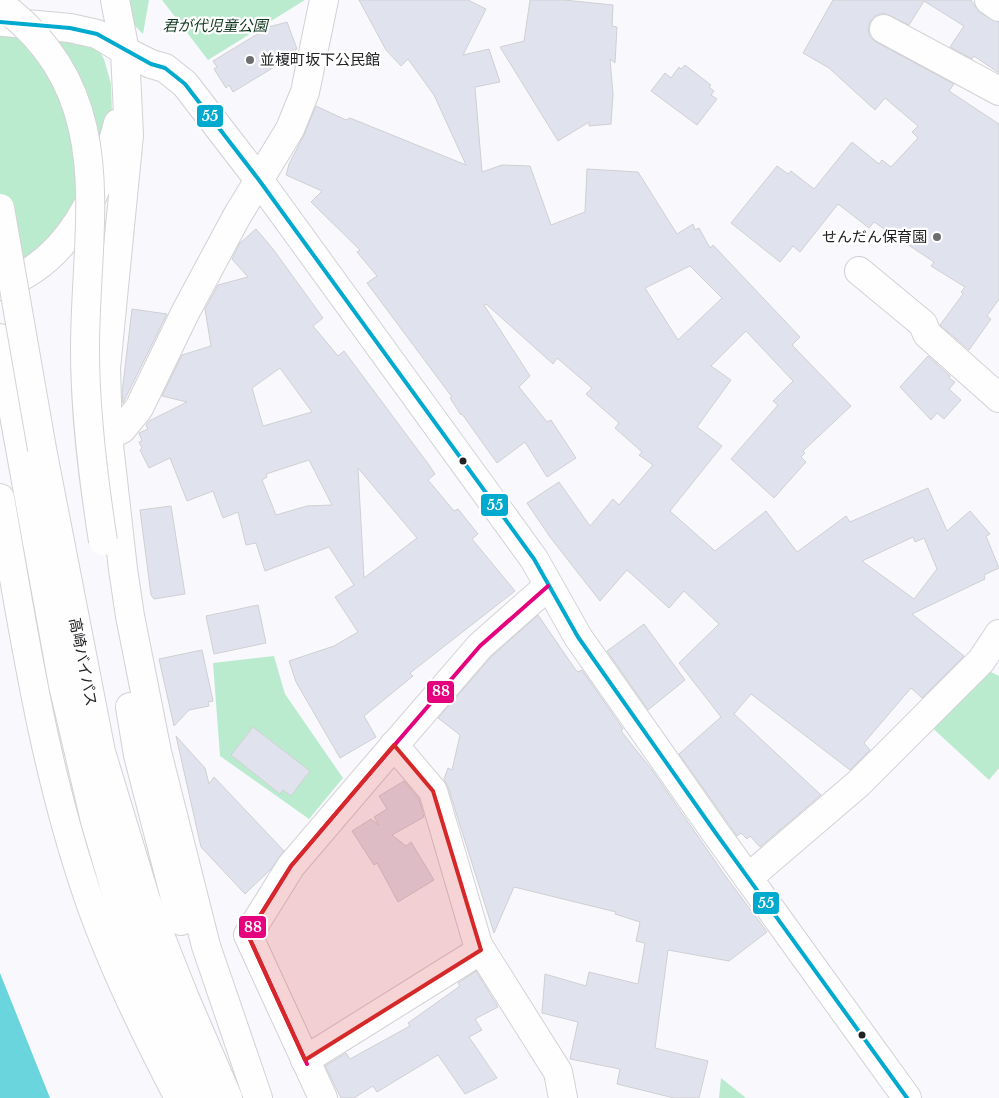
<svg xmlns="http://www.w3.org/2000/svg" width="999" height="1098" viewBox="0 0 999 1098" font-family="'Libre Baskerville','Noto Sans JP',serif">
	<rect width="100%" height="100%" fill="#f9f9fd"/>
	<g fill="#bbebce">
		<polygon points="124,0 149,0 143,34 134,25"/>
		<polygon points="162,0 305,0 208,60"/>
		<polygon points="0,34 71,38 98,49 104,59 111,84 112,114 103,153 54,241 0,275"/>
		<polygon points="274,656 285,694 343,778 309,819 220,756 213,663"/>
		<polygon points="983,668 999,676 999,768 989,780 927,723"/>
		<polygon points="721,1078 746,1098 719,1098"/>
	</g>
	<polygon fill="#6ad5dd" points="0,973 50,1098 0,1098"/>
	<g fill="#e0e2ee" stroke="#d0d0d3" fill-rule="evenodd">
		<path d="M359 0H468L486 9 463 55 489 49 500 82 475 87 482 172 502 165 530 166 551 225 585 212 587 169 638 172 677 234 693 224 695 230 699 228 710 248 713 245 800 337 792 345 851 406 803 451 805 453 801 457 806 462 774 498 731 459 778 405 773 401 793 381 746 331 711 366 731 380 697 427 722 446 670 511 715 551 766 511 797 552 846 516 850 522 928 488 947 531 970 511 990 534 986 536 999 568 984 575 985 579 912 614 964 656 922 698 911 688 864 743 870 750 850 770 751 694 734 714 821 795 760 847 750 836 747 839 741 833 737 836 679 754 721 717 679 663 719 624 684 591 669 608 627 570 600 601 550 537 527 503 559 482 590 526 613 499 619 505 653 465 639 455 642 452 615 428 619 423 586 394 592 388 557 358 553 364 486 304 484 305 530 376 519 387 547 422 551 420 576 458 547 477 525 442 497 463 462 414 461 415 450 398 452 397 367 283 377 276 357 252 360 250 311 202 322 191 286 175 289 164 304 135 316 106 346 120 350 118 466 165 434 95 408 59 401 66 386 50ZM690 266 722 298 678 340 645 288ZM913 537 915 542 924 538 937 569 914 599 862 561Z"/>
		<polygon points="530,0 564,0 613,5 612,26 617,27 615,63 610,59 613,94 611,124 589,126 589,122 558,141 500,47 524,41"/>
		<polygon points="833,0 971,0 980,13 999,22 999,73 974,56 972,59 950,47 964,26 924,1 909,25 883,13 875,16 870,22 868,29 870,37 876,42 954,84 949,91 999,124 999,299 987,316 991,319 969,350 940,325 963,294 961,292 965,287 931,266 934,262 874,222 869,228 838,204 800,252 793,246 780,262 731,223 777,166 788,174 791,171 814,189 852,142 879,164 882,160 891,167 918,138 912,132 918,126 885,98 875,110 829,68 803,53"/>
		<polygon points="287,22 297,49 282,54 286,60 233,92 229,85 226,88 214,69 217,67 213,61 269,27"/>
		<polygon points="685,65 711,85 709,87 714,91 711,95 717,99 697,125 651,91 665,73 671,78 679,67 681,69"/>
		<path d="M256 229 273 249 323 318 313 326 338 356 344 351 429 465 435 474 428 480 454 511 458 509 478 534 472 539 515 591 410 673 413 676 364 716 376 737 340 758 296 682 289 661 334 646 358 632 335 597 354 585 329 547 265 571 256 543 246 545 238 512 223 518 213 491 187 501 170 458 149 468 140 450 142 448 139 442 142 441 139 433 148 429 146 425 149 421 187 402 162 396 182 355 211 346 205 309 218 285 248 277 232 259 240 243ZM280 368 312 412 263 426 252 388ZM309 460 332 505 307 506 276 515 262 480 267 477 266 474ZM358 468 417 538 364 578Z"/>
		<polygon points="132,309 167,314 123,403 122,393"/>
		<polygon points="928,356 950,376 949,378 955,382 949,389 961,400 944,419 937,413 931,420 900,387"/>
		<polygon points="171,506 185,594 154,599 151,595 140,510"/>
		<polygon points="258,605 266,643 214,654 206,616"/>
		<polygon points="538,615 575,669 578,672 582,670 623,729 621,731 652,770 724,874 767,932 729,961 668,950 655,1048 708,1061 699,1098 674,1098 617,1084 620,1069 570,1059 578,1022 542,1013 545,974 586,986 589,972 638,984 645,943 636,941 640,922 615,914 616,912 514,887 494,933 448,787 444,779 448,768 452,770 460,735 438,718 491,657"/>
		<polygon points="644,624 685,680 648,710 607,651"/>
		<polygon points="202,650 213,701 208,702 209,706 189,710 174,726 159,659"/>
		<polygon points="253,727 310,771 291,796 283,790 280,794 231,755"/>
		<polygon points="176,736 205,768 209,784 214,777 284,851 271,869 245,894 201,847"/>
		<polygon points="404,781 419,799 424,817 392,835 406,846 411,842 434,880 398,902 377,863 374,865 352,831 371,819 379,825 374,817 387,809 379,796"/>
		<polygon points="476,971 498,1007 475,1019 482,1030 469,1037 497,1078 465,1094 438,1055 377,1092 373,1086 354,1098 341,1098 325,1066 346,1053 350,1059 410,1026 408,1023 460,986 458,983"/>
	</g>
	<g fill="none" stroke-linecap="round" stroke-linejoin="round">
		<defs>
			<g id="minor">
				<polyline points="989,0 999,7"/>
				<polyline points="884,29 999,91"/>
				<polyline points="125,51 151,64 165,68 185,84 259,180 534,559 578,637 715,832 907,1098"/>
				<polyline points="859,271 923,324 927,334 999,398"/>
				<polyline points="108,436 122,429 139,408 186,311 237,216 290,129 305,92 324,0"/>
				<polyline points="394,745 433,791 478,945 558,1072 563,1098"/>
				<polyline points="748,878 859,783 981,661 999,634"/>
				<polyline points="305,1060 481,950"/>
				<polyline points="323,1098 248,935 291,866 373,770 480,646 548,586"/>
			</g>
			<g id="highway">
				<polyline points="115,0 125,51 129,135 106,368 108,436 123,569 130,616 157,752 206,946 258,1098"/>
				<polyline points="4,22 70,28 97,34 125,51"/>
				<path d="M0 286C70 262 101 190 118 123"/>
				<polyline points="0,338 63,685 95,821 118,899 146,971 203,1098"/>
				<polyline points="42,449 101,752 146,900 184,996 228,1098"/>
				<path d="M0 498C24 634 44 771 90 902 114 970 146 1035 179 1098"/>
				<polyline points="130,707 138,755 181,921"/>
			</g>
		</defs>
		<use href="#minor" stroke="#d2d2d5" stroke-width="30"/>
		<use href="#highway" stroke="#d2d2d5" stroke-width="30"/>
		<use href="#minor" stroke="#fefeff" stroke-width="28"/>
		<use href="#highway" stroke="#fefeff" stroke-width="28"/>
		<defs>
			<g id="highway-bridge">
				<path d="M0 4C122 94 85 221 85 349 85 414 93 477 103 541"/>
				<polyline points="0,208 42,449"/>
			</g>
		</defs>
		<use href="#highway-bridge" stroke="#d2d2d5" stroke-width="30" stroke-linecap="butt"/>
		<use href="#highway-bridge" stroke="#fefeff" stroke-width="28"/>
		<defs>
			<polyline id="bus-1" points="0,22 70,28 97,34 151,64 165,68 185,84 259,180 534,559 578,637 715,832 907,1098"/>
			<polyline id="bus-2" points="307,1064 248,935 291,866 373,770 480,646 548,586"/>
		</defs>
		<use href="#bus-1" stroke="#fff" stroke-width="8"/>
		<use href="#bus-2" stroke="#fff" stroke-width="8"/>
		<use href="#bus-1" stroke="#00a9ce" stroke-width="4"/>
		<use href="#bus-2" stroke="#e5007d" stroke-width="4"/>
	</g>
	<path fill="#d62828" fill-opacity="0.2" stroke="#d62828" stroke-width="4" stroke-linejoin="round" d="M394 745 433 791 481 950 305 1060 248 935 291 866Z"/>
	<g fill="#6d6d70" stroke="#fff" stroke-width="2">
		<circle cx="250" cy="60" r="5"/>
		<circle cx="937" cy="237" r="5"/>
	</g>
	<g fill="#212224" stroke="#fff" stroke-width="2">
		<circle cx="463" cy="461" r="4.5"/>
		<circle cx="862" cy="1035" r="4.5"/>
	</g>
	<g text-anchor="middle" stroke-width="4.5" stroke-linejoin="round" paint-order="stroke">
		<g font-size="15" font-style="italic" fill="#113821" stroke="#fff">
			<text x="215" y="31">君が代児童公園</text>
		</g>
		<g font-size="15" fill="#212224" stroke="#fff" text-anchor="start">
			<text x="260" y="65">並榎町坂下公民館</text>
			<text x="927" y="242" text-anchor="end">せんだん保育園</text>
		</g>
		<g font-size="15" fill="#212224" stroke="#fff">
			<text transform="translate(83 662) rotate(79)" y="5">高崎バイパス</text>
		</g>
	</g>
	<g stroke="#fff" stroke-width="2">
		<rect x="196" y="104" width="28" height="24" rx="5" fill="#00a9ce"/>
		<rect x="480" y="493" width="29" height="24" rx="5" fill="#00a9ce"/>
		<rect x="426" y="680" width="29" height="24" rx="5" fill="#e5007d"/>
		<rect x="752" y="891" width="28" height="24" rx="5" fill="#00a9ce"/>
		<rect x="238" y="915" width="29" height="24" rx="5" fill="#e5007d"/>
	</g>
	<g font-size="14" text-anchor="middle" font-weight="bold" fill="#fff">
		<text x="210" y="121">55</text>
		<text x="495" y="510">55</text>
		<text x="441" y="696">88</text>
		<text x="766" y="908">55</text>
		<text x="253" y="932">88</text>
	</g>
</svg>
